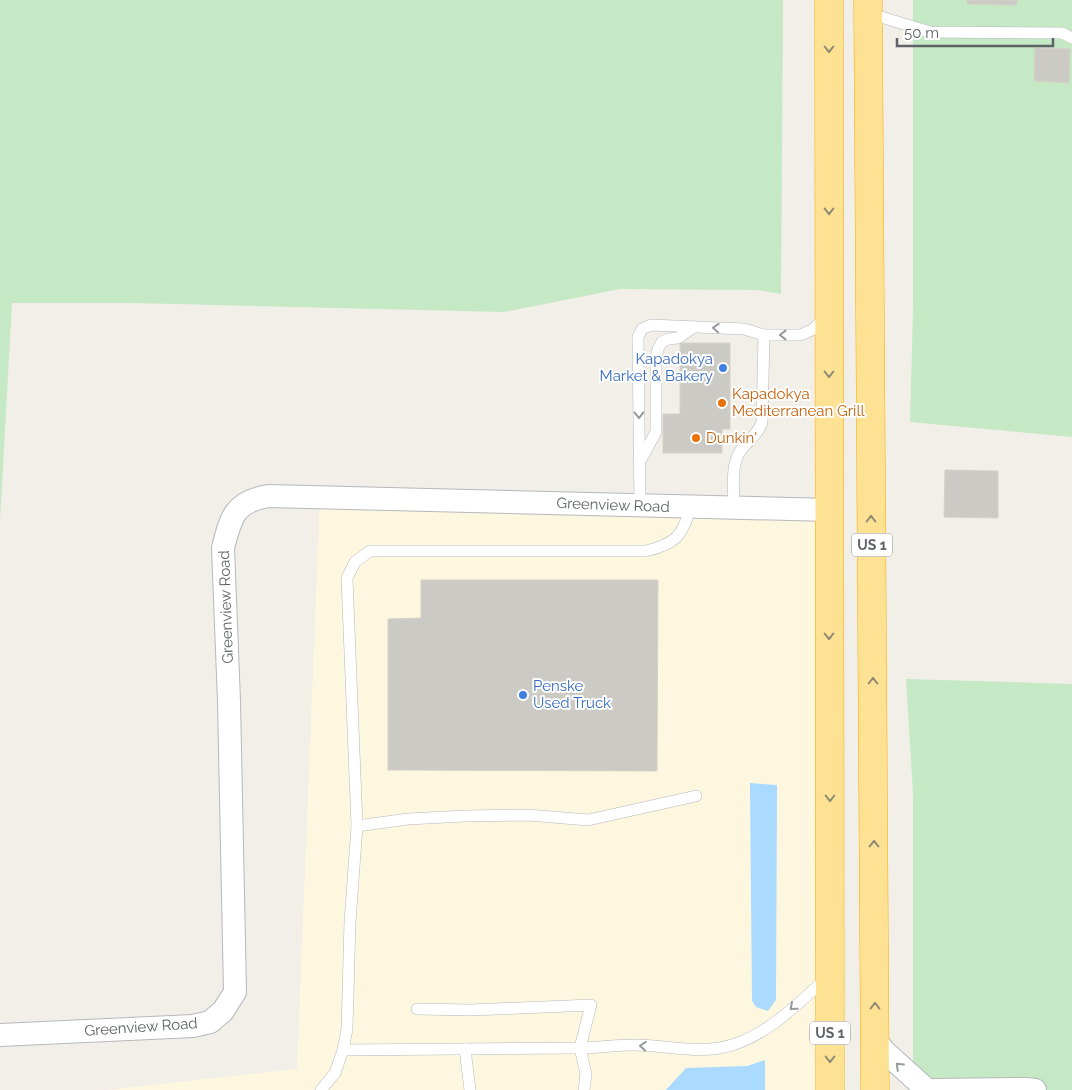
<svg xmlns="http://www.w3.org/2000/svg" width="1072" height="1090" viewBox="0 0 1072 1090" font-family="Raleway,sans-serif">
	<rect width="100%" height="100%" fill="#f1efe8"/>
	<polygon fill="#fef7e0" points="320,497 829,510 830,1090 107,1090 297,1069"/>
	<g fill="#c5e8c5">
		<polygon points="0,0 783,0 781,294 758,290 620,289 504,312 134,303 12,303 0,520"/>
		<polygon points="913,0 1072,0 1072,437 910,422 913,310"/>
		<polygon points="906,679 1072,684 1072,1090 913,1090 913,793"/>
	</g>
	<g fill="#aadaff">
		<polygon points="750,783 777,785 776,1000 768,1011 756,1007 752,1001"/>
		<polygon points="765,1060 765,1090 666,1090 686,1068 747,1066"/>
	</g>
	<g fill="#cccac5" stroke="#d6d1c6">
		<polygon points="967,0 1017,0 1017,5 967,4"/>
		<polygon points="1035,48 1070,49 1069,83 1034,81"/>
		<polygon points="680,343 730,343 730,429 722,429 722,453 663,453 663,414 680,414"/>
		<polygon points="945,470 998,471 998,518 944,517"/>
		<polygon points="421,580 658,580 657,771 388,770 388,619 421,618"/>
	</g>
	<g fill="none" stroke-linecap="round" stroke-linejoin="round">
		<defs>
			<g id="lane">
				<polyline points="868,13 930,32 1062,33 1072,38"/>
				<polyline points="640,461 656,432 656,358 658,349 662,342 668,339 678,338 694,327"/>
				<polyline points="640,506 638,337 642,329 651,325 744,329 764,335 800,335 812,330 826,317"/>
				<path d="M734 508C734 490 730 465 741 450 749 440 758 434 762 422L764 335"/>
				<polyline points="357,826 408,819 465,816 528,815 588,820 696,796"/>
				<polyline points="417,1009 471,1010 591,1005 580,1048 586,1074 584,1090"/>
				<polyline points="465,1049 470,1090"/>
				<path d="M343 1050C421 1049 499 1049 577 1048 596 1048 615 1045 634 1045 668 1045 702 1056 735 1044 771 1032 799 1002 827 978"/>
				<path d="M321 1090 335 1073 343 1050 347 1029 350 922 357 826 347 578 355 562 370 551H646C675 544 683 536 690 508"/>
			</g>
			<g id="street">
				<path d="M0 1035 193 1026 210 1022 223 1011 235 992 229 701 223 548C231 517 234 502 268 496L829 510"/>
				<polyline points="875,1039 884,1051 927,1090"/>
				<polyline points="935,1090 1026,1089 1035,1090"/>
			</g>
			<g id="highway">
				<polyline points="829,0 830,1090"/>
				<polyline points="868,0 875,1090"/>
			</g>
		</defs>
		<use href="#lane" stroke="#b5b8bc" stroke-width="12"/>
		<use href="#street" stroke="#b5b8bc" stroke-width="24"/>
		<use href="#highway" stroke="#f9ab00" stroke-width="29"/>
		<use href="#lane" stroke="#fff" stroke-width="11"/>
		<use href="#street" stroke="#fff" stroke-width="22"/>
		<use href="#highway" stroke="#fde293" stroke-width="28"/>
	</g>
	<defs><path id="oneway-chevron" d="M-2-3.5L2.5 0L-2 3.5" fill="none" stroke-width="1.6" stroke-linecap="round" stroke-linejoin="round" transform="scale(1.25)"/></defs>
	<g stroke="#8e8975">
		<use href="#oneway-chevron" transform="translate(829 49) rotate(90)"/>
		<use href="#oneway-chevron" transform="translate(829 211) rotate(90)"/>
		<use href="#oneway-chevron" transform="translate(829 374) rotate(90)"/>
		<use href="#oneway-chevron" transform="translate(871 519) rotate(-90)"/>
		<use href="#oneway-chevron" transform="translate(829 636) rotate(90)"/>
		<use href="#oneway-chevron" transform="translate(873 681) rotate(-90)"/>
		<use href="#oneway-chevron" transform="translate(830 798) rotate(90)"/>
		<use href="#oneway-chevron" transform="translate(874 844) rotate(-90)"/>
		<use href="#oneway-chevron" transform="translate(875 1006) rotate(-90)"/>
		<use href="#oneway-chevron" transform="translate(830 1059) rotate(90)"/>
	</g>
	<g stroke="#979a9d">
		<use href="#oneway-chevron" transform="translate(716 328) rotate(-177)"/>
		<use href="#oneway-chevron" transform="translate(783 335) rotate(180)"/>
		<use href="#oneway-chevron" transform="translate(639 415) rotate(89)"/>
		<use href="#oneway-chevron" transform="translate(793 1007) rotate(139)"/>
		<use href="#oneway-chevron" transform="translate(643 1046) rotate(-175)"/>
		<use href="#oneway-chevron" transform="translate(899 1066) rotate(-136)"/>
	</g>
	<g fill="#3f7fe0" stroke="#fff" stroke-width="2">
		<circle cx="723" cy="368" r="5"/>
		<circle cx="523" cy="695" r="5"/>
	</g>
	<g fill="#e8710a" stroke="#fff" stroke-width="2">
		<circle cx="722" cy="403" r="5"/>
		<circle cx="696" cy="438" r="5"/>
	</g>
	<g text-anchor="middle" stroke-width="4" stroke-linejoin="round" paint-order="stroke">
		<g fill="#fff" stroke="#8f9295" stroke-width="1">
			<rect x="852" y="533.5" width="40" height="23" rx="4"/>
			<rect x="810" y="1021.5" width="40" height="23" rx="4"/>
		</g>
		<g font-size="14" font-weight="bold" fill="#5f6368">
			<text x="872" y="550">US 1</text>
			<text x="830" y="1038">US 1</text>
		</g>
		<g font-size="15" fill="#366cbe" stroke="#fff" text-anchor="end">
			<text x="713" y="364">Kapadokya<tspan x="713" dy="17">Market &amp; Bakery</tspan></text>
			<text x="533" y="691" text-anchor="start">Penske<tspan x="533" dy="17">Used Truck</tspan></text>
		</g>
		<g font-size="15" fill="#c56008" stroke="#fff" text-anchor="start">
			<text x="732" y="399">Kapadokya<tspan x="732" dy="17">Mediterranean Grill</tspan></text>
			<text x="706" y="443">Dunkin'</text>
		</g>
		<g font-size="15" fill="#5f6368" stroke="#fff">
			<text transform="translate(613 505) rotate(2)" y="5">Greenview Road</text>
			<text transform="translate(226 607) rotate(-92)" y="5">Greenview Road</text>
			<text transform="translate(141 1027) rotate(-4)" y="5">Greenview Road</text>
		</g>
	</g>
	<path d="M897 38v8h156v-8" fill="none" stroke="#5f6368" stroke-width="2.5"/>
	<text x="904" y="38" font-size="15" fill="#5f6368" stroke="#ffffff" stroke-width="4" paint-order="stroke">50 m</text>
</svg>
